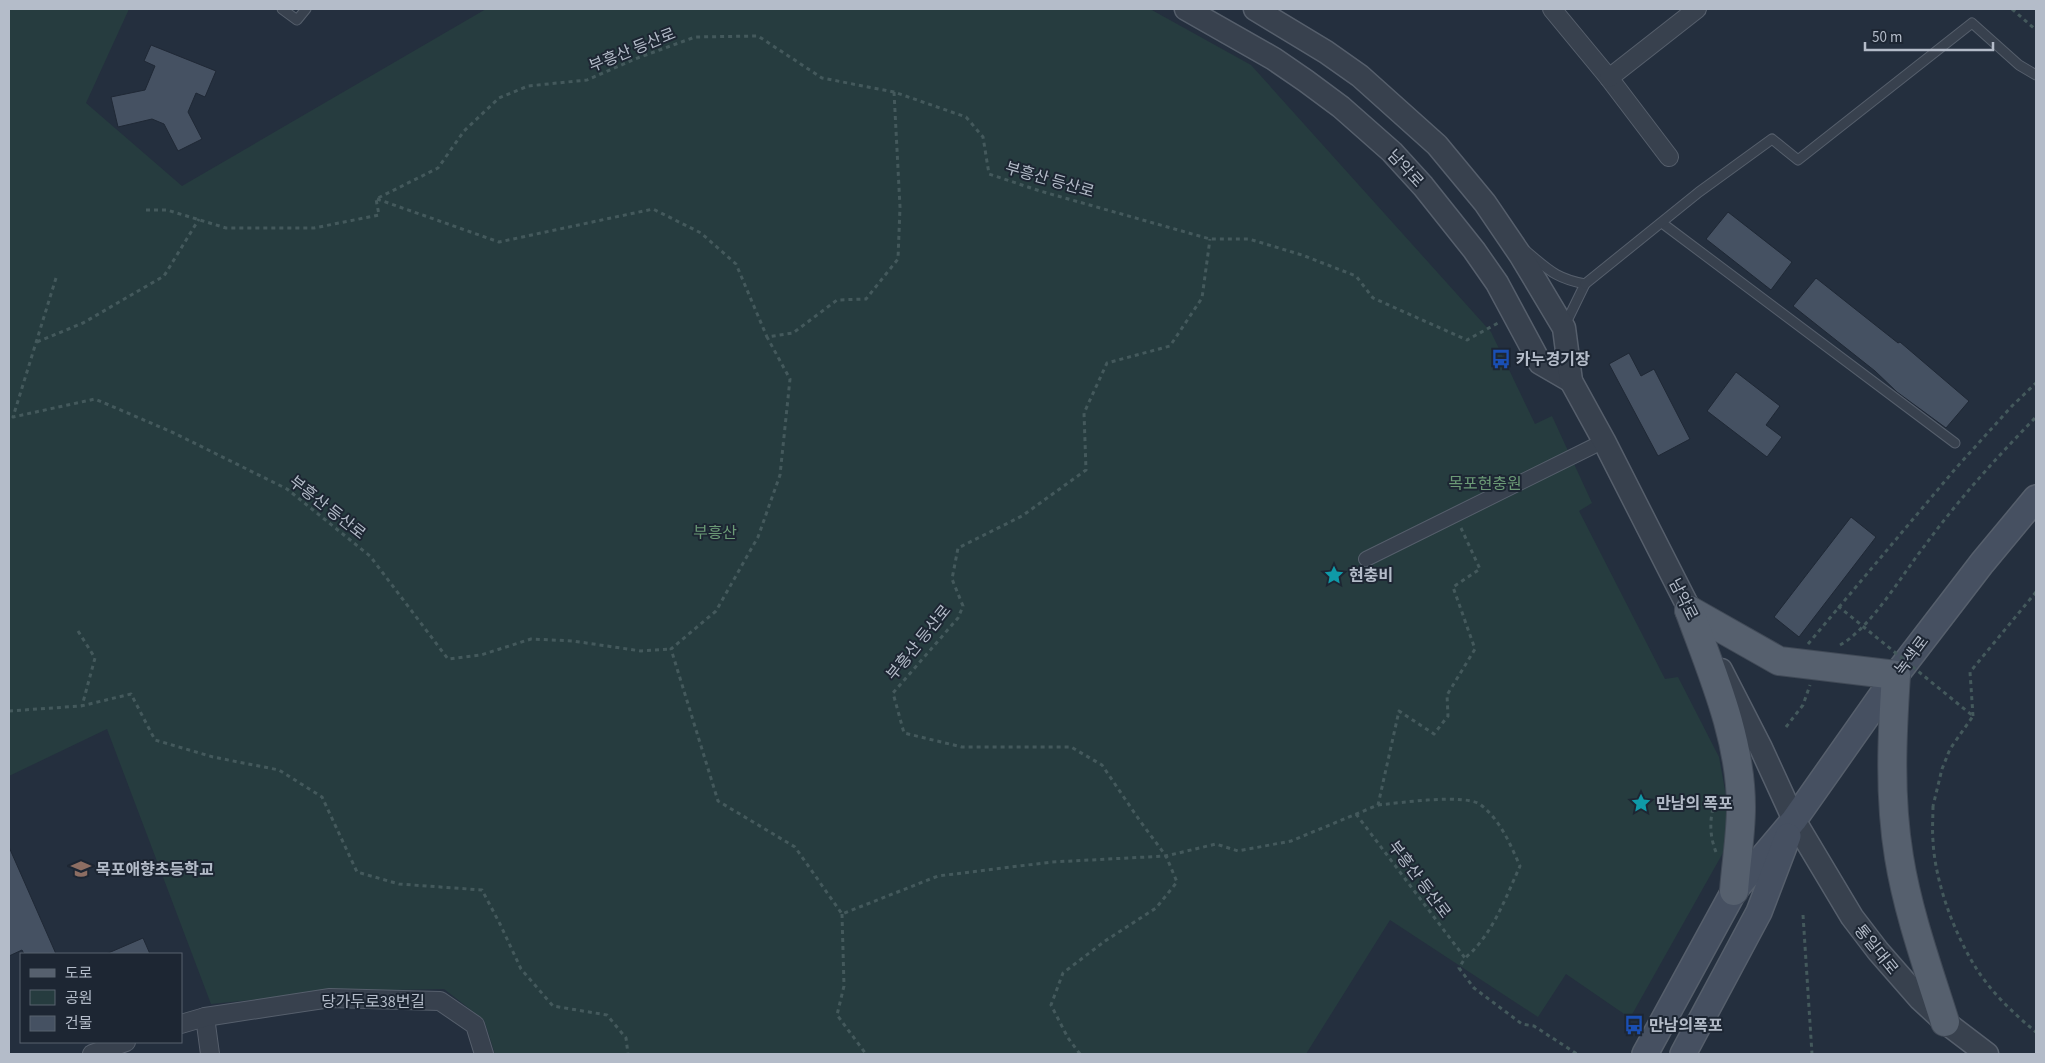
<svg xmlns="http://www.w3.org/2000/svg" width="2045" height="1063" viewBox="0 0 2045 1063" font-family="'Source Sans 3','Noto Sans KR',sans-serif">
	<rect width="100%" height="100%" fill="#242f3e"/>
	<polygon fill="#263c3f" points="9,9 129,9 86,103 182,186 486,9 1150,9 1251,65 1491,332 1535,424 1552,416 1592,503 1579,511 1665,679 1678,677 1719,757 1728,807 1724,851 1630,1018 1566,974 1538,1017 1390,920 1306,1054 495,1054 484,1020 444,989 339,991 211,1004 107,729 9,776"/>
	<g fill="#455162" stroke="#1f2835">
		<polygon points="151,45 216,71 205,97 196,93 188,112 202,139 178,151 164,124 152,119 118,127 111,97 145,90 155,66 144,61"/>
		<polygon points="1728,212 1792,262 1771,290 1706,239"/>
		<polygon points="1816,278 1898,343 1900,342 1969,401 1946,428 1897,392 1875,371 1793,306"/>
		<polygon points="1629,353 1641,376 1654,369 1690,439 1658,456 1609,364"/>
		<polygon points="1736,372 1780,406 1766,425 1782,437 1767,457 1707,411"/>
		<polygon points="1851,517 1876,537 1799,637 1774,617"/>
		<polygon points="9,847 56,954 24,954 22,950 9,956"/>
		<polygon points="143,938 150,954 106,954"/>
	</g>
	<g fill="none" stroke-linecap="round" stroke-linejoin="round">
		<defs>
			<g id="service">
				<polyline points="282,9 297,20 306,9"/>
				<polyline points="1662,223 1955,443"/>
				<path d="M1526 251C1549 270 1555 278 1585 284L1565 325"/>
				<polyline points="1585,284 1699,192 1772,139 1798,160 1972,23 2019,65 2036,75"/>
			</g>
			<polyline id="pedestrian" points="1366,559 1604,441"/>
			<g id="minor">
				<polyline points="1552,9 1609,78 1669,157"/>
				<polyline points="1609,78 1697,9"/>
				<polyline points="205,1017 210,1054"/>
				<polyline points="181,1024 205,1017 330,998 440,1001 475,1025 484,1054"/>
				<polyline points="92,1054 126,1042"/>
			</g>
			<g id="tertiary">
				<polyline points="1186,9 1274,59 1306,81 1341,107 1392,152 1423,186 1474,250 1497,283 1540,363 1571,381"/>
				<polyline points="1255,9 1326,52 1360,76 1437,145 1485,203 1521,256 1564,328 1571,381 1604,441 1697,624"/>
				<polyline points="1721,670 1761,748 1794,820 1852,917 1878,951 1920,999 1945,1022 1987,1054"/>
			</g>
			<g id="secondary">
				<polyline points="1645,1054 1734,891 1794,820 1896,675 1982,563 2036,498"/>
				<polyline points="1683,1054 1759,912 1788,836"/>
			</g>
			<g id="primary">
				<path d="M1689 610 1779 661 1896 675C1892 736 1889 796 1899 857 1908 913 1928 968 1945 1022"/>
				<path d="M1689 610C1712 673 1741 739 1741 807 1741 835 1736 863 1734 891"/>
			</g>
		</defs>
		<use href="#service" stroke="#565f6c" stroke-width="11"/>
		<use href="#pedestrian" stroke="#565f6c" stroke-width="16"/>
		<use href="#minor" stroke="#565f6c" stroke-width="20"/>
		<use href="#tertiary" stroke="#565f6c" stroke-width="25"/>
		<use href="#secondary" stroke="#565f6c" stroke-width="28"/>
		<use href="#primary" stroke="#414a57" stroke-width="30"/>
		<g stroke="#44595c" stroke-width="3" stroke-dasharray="4 4" stroke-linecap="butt">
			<polyline points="2012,9 2036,30"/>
			<polyline points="894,92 900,207 898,259 866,299 837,300 793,333 767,337 790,379 780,475 758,537 716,611 671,649 718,801 795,847 842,914 938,876 1052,862 1166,856 1216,844 1238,851 1291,841 1378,805 1399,711 1434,734 1448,716 1447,695 1475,649 1453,587 1480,569 1461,528"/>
			<polyline points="377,199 499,242 653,209 701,233 736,264 767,337"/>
			<polyline points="146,210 167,210 226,228 314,228 379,215 376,199 438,168 464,131 499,98 528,86 587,80 635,59 695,37 758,36 822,78 894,92 966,117 983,137 989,174 1040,191 1210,239 1249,239 1302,255 1356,276 1373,298 1467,340 1498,323"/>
			<polyline points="56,278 13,417 95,399 174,433 287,489 370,556 448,659 481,655 531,639 573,641 641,651 671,649"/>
			<polyline points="37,342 83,323 164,276 199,219"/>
			<polyline points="78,631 95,658 82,706"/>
			<polyline points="1808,644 1956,468 2012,406 2036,383"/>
			<path d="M1840 645C1872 627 1903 573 1926 544 1959 499 1997 457 2036 417"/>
			<polyline points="9,711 81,706 131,694 155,740 213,757 279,770 322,797 357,872 399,884 482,890 500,924 521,969 553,1006 607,1015 626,1038 628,1054"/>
			<polyline points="1973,716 1970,672 2036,592"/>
			<polyline points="1786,727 1803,705 1810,685"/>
			<path d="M1378 805C1400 803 1465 793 1481 805 1501 821 1510 844 1520 866 1506 897 1492 936 1465 958"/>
			<path d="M1933 806C1933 818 1932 829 1933 841 1935 882 1954 933 1976 968 1991 992 2014 1014 2036 1032"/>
			<polyline points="1356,814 1465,958 1459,968 1474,988 1522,1024 1534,1026 1577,1054"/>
			<path d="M1716 852C1708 832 1710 814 1717 795"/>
			<polyline points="842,914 844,986 837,1015 866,1054"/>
			<polyline points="1803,915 1812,1054"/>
			<polyline points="1080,1054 1068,1038 1051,1005 1063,973 1105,941 1156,908 1177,882 1166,856 1140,821 1102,765 1071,747 962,747 904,733 893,693 958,618 963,606 952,579 958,548 1022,516 1086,470 1084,413 1107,363 1170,346 1202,298 1210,239"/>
		</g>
		<use href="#service" stroke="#38414e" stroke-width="9"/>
		<use href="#pedestrian" stroke="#38414e" stroke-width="14"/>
		<use href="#minor" stroke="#38414e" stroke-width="18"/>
		<use href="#tertiary" stroke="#38414e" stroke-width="22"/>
		<use href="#secondary" stroke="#465061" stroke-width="25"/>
		<use href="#primary" stroke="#56606e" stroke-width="28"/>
		<polyline stroke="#44595c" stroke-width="3" stroke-dasharray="4 4" stroke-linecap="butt" points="1838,606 1973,716 1950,749 1942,769 1933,806"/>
	</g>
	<defs>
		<symbol id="bus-bare" viewBox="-9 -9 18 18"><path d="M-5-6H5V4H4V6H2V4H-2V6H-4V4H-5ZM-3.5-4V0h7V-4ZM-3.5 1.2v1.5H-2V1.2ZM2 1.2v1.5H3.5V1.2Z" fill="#1a4fb4" stroke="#1d2633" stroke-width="2.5" paint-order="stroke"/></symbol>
		<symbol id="sight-bare" viewBox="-9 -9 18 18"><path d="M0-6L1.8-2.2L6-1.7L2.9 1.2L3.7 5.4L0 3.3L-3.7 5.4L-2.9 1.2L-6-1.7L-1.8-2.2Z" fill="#0f9aa8" stroke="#1d2633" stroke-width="2.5" paint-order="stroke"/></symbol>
		<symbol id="school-bare" viewBox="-9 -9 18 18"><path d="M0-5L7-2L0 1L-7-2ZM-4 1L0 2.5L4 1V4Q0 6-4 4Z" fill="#8d6e63" stroke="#1d2633" stroke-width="2.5" paint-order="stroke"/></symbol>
	</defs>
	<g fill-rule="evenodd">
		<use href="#bus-bare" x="1487" y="345" width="28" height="28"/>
		<use href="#sight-bare" x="1320" y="561" width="28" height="28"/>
		<use href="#sight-bare" x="1627" y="789" width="28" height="28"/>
		<use href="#school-bare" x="67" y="855" width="28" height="28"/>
		<use href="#bus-bare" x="1620" y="1011" width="28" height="28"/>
	</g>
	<g text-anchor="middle" stroke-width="4" stroke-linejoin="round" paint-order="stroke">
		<g font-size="16" fill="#b4bcc9" stroke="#1d2633">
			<text transform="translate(632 49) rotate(-22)" y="6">부흥산 등산로</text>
			<text transform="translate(1406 168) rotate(47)" y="6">남악로</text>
			<text transform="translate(1050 179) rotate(16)" y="6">부흥산 등산로</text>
			<text transform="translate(328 507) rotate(38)" y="6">부흥산 등산로</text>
			<text transform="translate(1684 599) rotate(63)" y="6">남악로</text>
			<text transform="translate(918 642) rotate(-51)" y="6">부흥산 등산로</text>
			<text transform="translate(1911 655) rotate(-53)" y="6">녹색로</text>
			<text transform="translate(1420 879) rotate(53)" y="6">부흥산 등산로</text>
			<text transform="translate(1877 949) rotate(51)" y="6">통일대로</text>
			<text x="373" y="1007">당가두로38번길</text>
		</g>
		<g font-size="16" font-weight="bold" fill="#b4bcc9" stroke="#1d2633" text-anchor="start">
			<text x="1516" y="365">카누경기장</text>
			<text x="1349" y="581">현충비</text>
			<text x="1656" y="809">만남의 폭포</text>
			<text x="96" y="875">목포애향초등학교</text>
			<text x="1649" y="1031">만남의폭포</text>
		</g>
		<g font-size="16" fill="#6b9a76" stroke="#1d2633">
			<text x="1485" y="489">목포현충원</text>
			<text x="715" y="538">부흥산</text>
		</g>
	</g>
	<rect width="2045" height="1063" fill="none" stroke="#b4bcc9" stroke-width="20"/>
	<rect x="20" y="953" width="162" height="90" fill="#1d2633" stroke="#59626f"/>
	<rect x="30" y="969" width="25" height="8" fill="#56606e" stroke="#59626f"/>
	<text x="65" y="978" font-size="15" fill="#b4bcc9">도로</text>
	<rect x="30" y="990" width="25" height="15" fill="#263c3f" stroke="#59626f"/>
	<text x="65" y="1003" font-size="15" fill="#b4bcc9">공원</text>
	<rect x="30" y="1016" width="25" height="15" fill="#455162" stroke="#59626f"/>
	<text x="65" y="1028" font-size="15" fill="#b4bcc9">건물</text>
	<path d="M1865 42v8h128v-8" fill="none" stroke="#b4bcc9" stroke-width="2.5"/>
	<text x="1872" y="42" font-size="15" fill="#b4bcc9" stroke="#1d2633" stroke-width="4" paint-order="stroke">50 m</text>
</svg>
